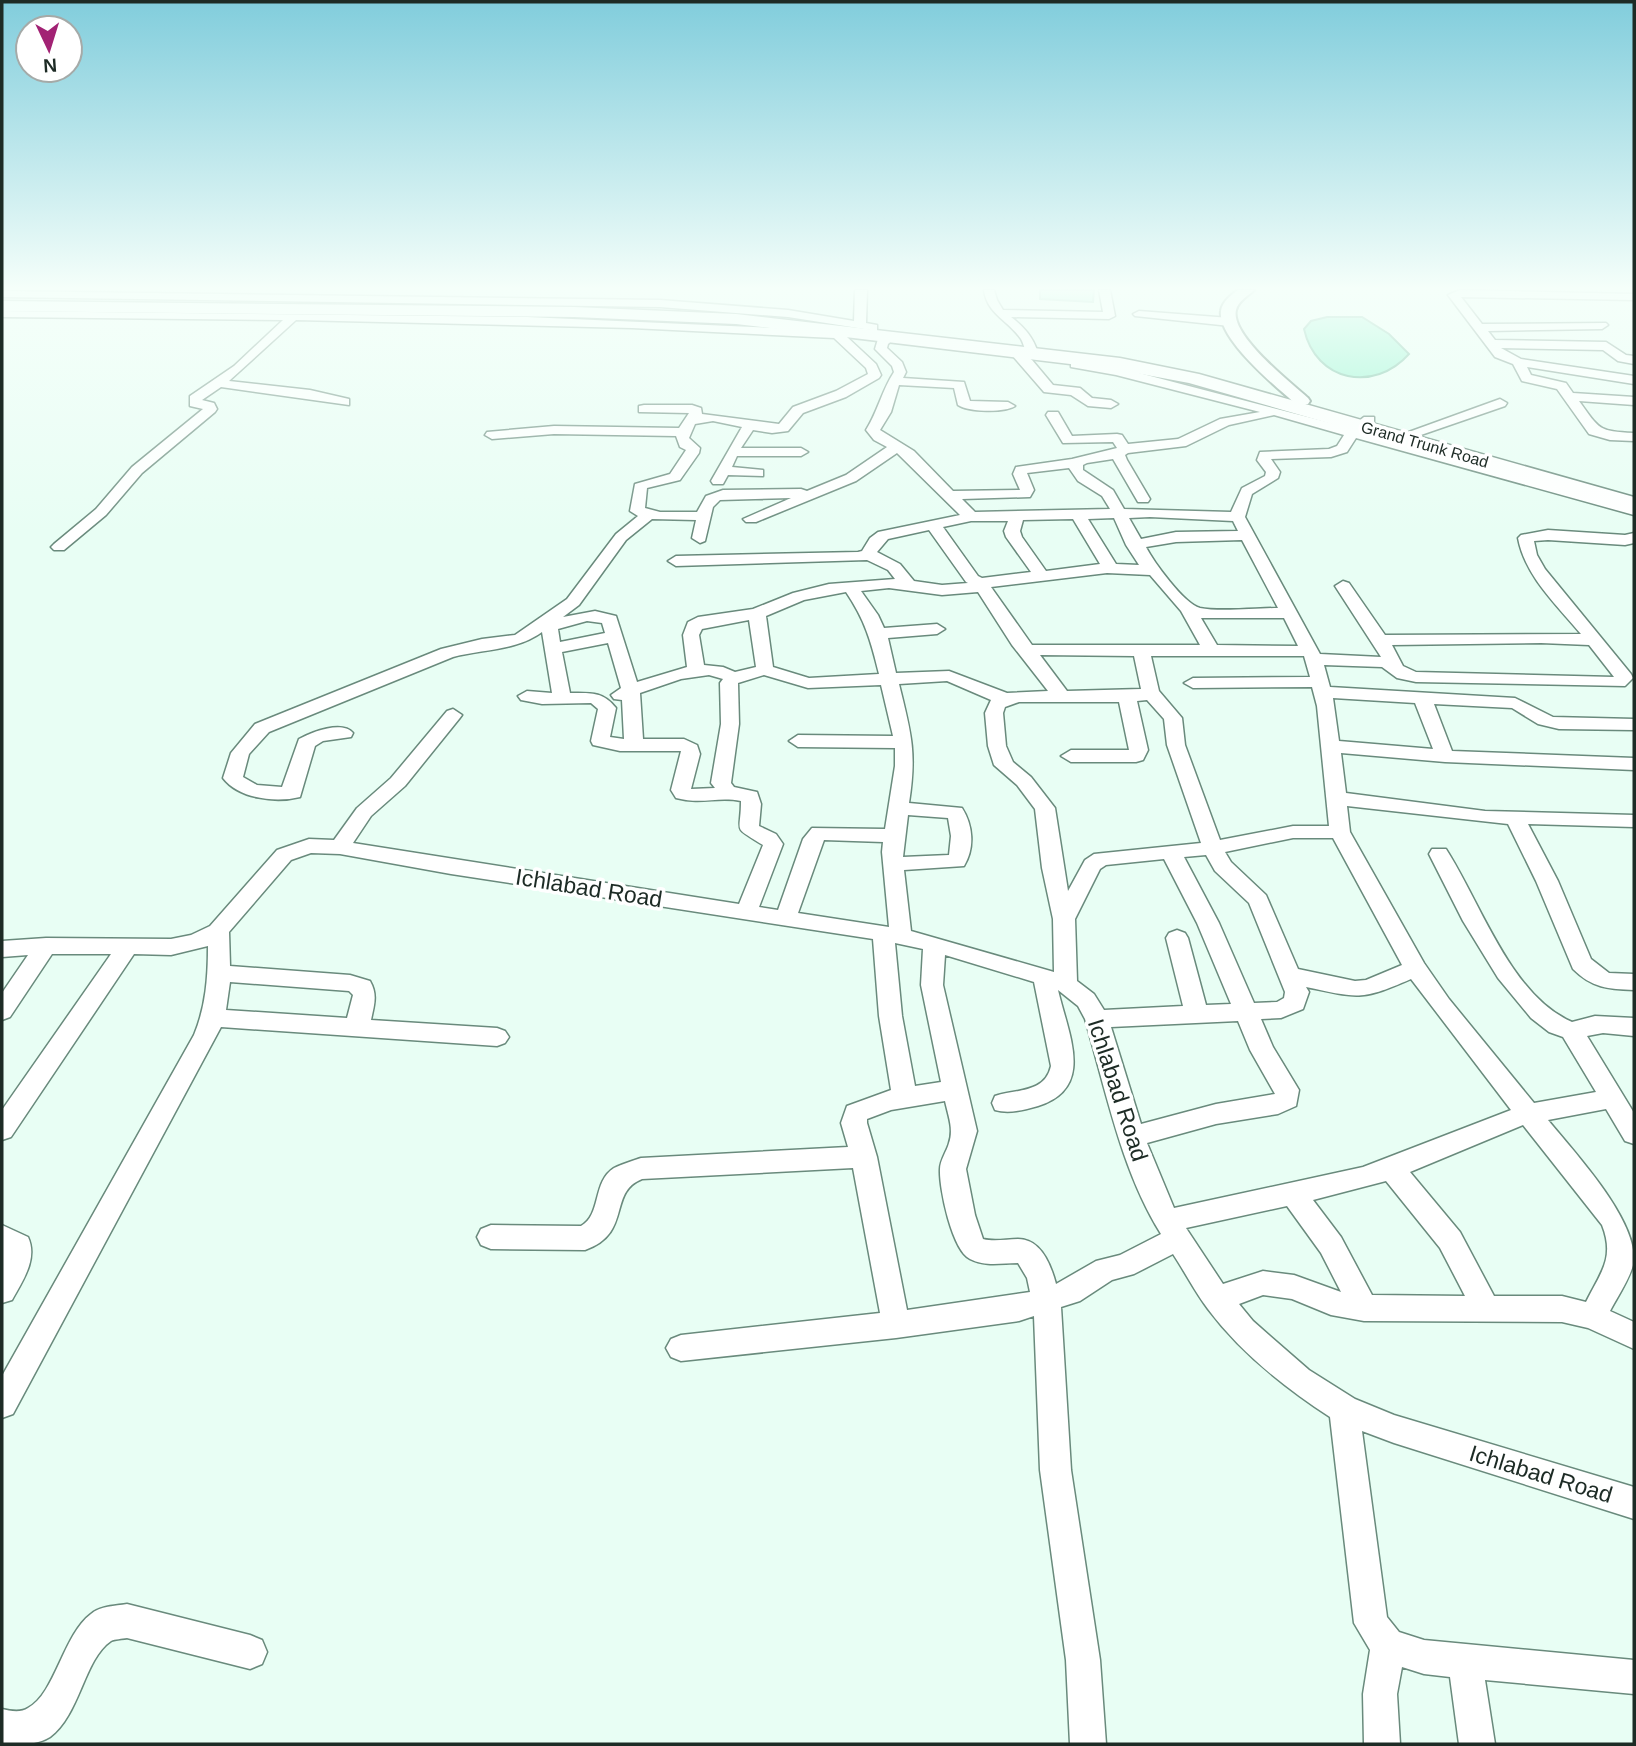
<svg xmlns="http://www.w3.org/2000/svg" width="1636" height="1746" viewBox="0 0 1636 1746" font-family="Arial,sans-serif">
	<rect width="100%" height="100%" fill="#e8fef4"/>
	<g fill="#87f3ca" stroke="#67b798" stroke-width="2">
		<polygon points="1040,290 1094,290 1093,302 1040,299"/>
		<path d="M1327 317H1362L1389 334 1409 354C1374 393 1316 382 1304 329L1311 321Z"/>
	</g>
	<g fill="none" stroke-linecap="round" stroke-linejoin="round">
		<defs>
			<g id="minor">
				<polygon points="855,290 867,290 866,323 877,325 877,331 788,317 660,307 2,297 2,291 660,300 788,310 854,321"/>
				<path d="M984 290H994L997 300 1003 310 1103 312 1099 290H1110L1115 316 1109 319 1011 317C1024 327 1033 337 1038 353L1032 357C1024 353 1025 346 1021 339 1008 320 987 314 984 290Z"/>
				<path d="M1460 290 1634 294V300L1461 297 1482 324 1606 323 1608 325 1602 329 1488 331 1495 340 1606 342 1626 355 1634 356V364L1618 361 1603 350 1501 348 1521 359 1634 376V384L1527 367 1531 375 1566 383 1573 393 1634 397V405L1579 401C1600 430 1598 431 1634 433V441L1610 440 1589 434 1557 389 1522 381 1513 364 1495 357 1448 295Z"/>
				<path d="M2 311 527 317 842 331 846 332 847 337 876 364 881 375 879 378 846 397 803 413 788 431 772 433 753 430 741 448H801L808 452 801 456H737L732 467 763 470V476L728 475 723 484H713L711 481 742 427 713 421 695 424 689 438 700 448 699 453 680 480 647 488 645 508 660 512H697L706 496 723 490 801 489 807 491 846 475 887 447 874 440 866 430C878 411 882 390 894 372L892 366 875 349 878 339 889 334 895 338 888 344 887 348 902 362 906 372 903 378 964 382 970 401 1008 402 1015 406C1005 413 968 412 958 405L954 388 899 385 891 412 880 430 914 451 953 491 1020 490 1013 474 1016 467 1072 459 1117 448 1113 442 1063 443 1046 415 1048 412H1058L1072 436 1117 434 1122 435 1128 444 1178 439 1220 419 1260 412 1116 375 1071 367V361L1075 360 1116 367 1350 428 1364 417H1374V423L1362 432 1634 506V515L1356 438 1347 452 1331 457 1271 459 1280 472 1278 478 1252 494 1245 517 1320 654 1381 657 1335 586 1343 581 1349 583 1385 635 1581 634C1557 605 1525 576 1518 538L1521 535 1548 530 1625 535 1634 533V543L1625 545 1548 540 1534 541 1537 555 1545 569 1631 674 1633 678 1625 686 1416 682 1397 678 1382 667 1324 665 1330 687 1515 698 1553 717 1634 719V730L1559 729 1538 724 1512 708 1434 704 1452 751 1634 758V770L1445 762 1341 753 1346 793 1485 811 1634 815V827L1528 824 1558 881 1591 959 1609 973 1634 974V990C1608 989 1592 988 1573 969L1536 881 1508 824 1347 806 1350 832 1424 963 1449 999 1534 1103 1596 1092 1563 1037 1549 1032 1531 1018 1498 978 1463 921 1429 854 1432 849H1446C1481 903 1510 995 1572 1022L1595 1016 1634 1018V1036L1603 1033 1587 1036 1634 1113V1144L1625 1141 1606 1109 1548 1120C1575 1153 1636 1218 1634 1261 1631 1277 1618 1296 1610 1311L1634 1322V1349L1588 1328 1562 1322 1364 1321 1331 1315 1292 1299 1263 1295 1239 1304 1253 1321 1309 1370 1355 1399 1394 1415 1634 1487V1519L1394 1443 1362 1431 1387 1617 1399 1632 1424 1640 1634 1660V1694L1485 1680 1495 1744H1459L1450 1677 1424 1674 1402 1667 1397 1694 1400 1744H1364L1363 1694 1370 1650 1354 1623 1330 1417C1284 1387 1241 1353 1208 1309 1195 1292 1185 1272 1173 1254L1134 1274 1112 1280 1080 1301 1061 1307 1071 1470 1100 1660 1106 1744H1070L1066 1660 1040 1470 1034 1316 1019 1321 896 1338 681 1361 671 1357 666 1348 671 1339 681 1335 880 1313 853 1168 642 1179C607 1193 633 1233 585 1250L491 1249 481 1245 477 1237 481 1229 491 1225 581 1226C602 1214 592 1182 614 1168 622 1164 632 1161 641 1158L848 1147 841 1123 847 1106 891 1090 879 1016 873 939 451 874 340 854 311 853 291 860 229 932 230 966 350 975 370 981C378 995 374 1005 371 1020L497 1028 505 1031 509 1037 505 1043 497 1046 221 1027 13 1414 2 1418V1376L194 1035C206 1006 208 977 208 946L171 955 134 954 11 1137 2 1140V1110L111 954H52L10 1017 2 1020V993L28 955 2 957V941L46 938 171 939 191 935 210 926 277 850 309 839 334 840 357 808 391 778 447 711 453 709 462 715 459 719 405 786 371 816 353 843 739 904 763 845C731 825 741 835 741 801 717 796 703 805 676 798L671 790 681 751H620L593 745 591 741 598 709 591 703 542 704 521 700 518 696 527 691 552 693 542 632C516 651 483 649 453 657L269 732 249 754 243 777 257 785 282 787 299 739C312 732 342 720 353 733L351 737 323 741 315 746 300 797C276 803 239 799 223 778L231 753 255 724 441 649 482 639 515 635 567 599 616 534 638 516 630 511 635 484 670 474 686 450 680 447 676 436 554 434 492 439 485 435 487 432 554 426 679 428 689 413 639 412V406L644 405H692L701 408 702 414 779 424 793 407 836 391 868 374 866 368 834 338 632 328 296 320 229 381 310 390 349 399V405L221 387 202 400 214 403 217 409 215 412 142 473 106 515 64 550H54L51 547 54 544 96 509 132 467 203 409 190 406V396L234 366 283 320 2 317ZM1274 415 1344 435 1337 446 1329 449 1260 452 1257 460 1266 472 1265 476 1242 488 1231 512 1124 509 1113 490 1083 470V465L1087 463 1113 459 1138 502H1148L1150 499 1127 460 1125 455 1128 453 1186 446 1229 425ZM897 453 960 515 878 532 870 538 862 551 858 552 676 556 668 561 676 566 867 560 888 570 895 579 829 584 793 593 753 609 698 617 688 622 683 635 687 667 637 682 616 616 595 611 563 617 579 605 626 540 652 519 696 520 692 538 700 543 705 541 713 507 720 500 791 498 743 519 746 522H756L856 481ZM1069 468 1078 481 1102 496 1110 509 975 512 962 499 1030 497 1034 490 1027 473ZM1150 517 1233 521 1238 531 1176 532 1141 539 1129 518ZM1114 518 1126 545 1139 565 1116 564 1088 519ZM1073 519 1100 564 1046 571 1022 537 1020 531 1023 520ZM971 521H1008L1004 531 1006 537 1031 572 982 578 978 576 943 527ZM929 530 966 582 968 583 942 585 914 581 900 564 877 552 888 539ZM1242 540 1278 608C1258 608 1219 612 1200 608 1184 604 1153 561 1146 547L1176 542ZM1107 573 1150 575 1181 611 1200 645H1032L991 587ZM889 588 942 595 978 592 1012 645 1048 691 1007 693 949 671 896 673 888 638 937 634 945 629 937 624 884 628 878 615 861 591ZM846 592C865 620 871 641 879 674L809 678 773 667 766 616 804 600ZM1201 618H1284L1298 646 1217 645ZM749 620 756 667 735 672 723 667 704 665 699 635 702 629ZM587 621 602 623 605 633 560 642 558 629ZM608 643 621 688 611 695 614 699 622 700 624 739 610 737 616 708C603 691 590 693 570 693L562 652ZM1541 643 1589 645 1614 677 1416 672 1403 666 1392 645ZM1040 655 1134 656 1141 689 1067 691ZM1151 656H1304L1310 677 1193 678 1184 683 1193 688 1312 687 1317 706 1329 826H1293L1220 840 1185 745 1182 718 1159 691ZM709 675 723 679 720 683 721 724 711 783 715 788 691 789 700 754 697 745 684 739H643L640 693 681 679ZM764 675 808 688 881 685 893 736 798 735 789 741 798 747 895 748V766L885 829 812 828 803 839 778 910 759 907 783 844 776 834 759 826 761 804 757 792 734 787 731 783 739 724 738 683ZM947 681 991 700 985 713 988 746 994 765 1017 785 1035 809 1042 868 1053 919 1054 972 911 931 904 870 964 866C975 848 973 825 962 808L909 803C917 752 911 733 899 684ZM1333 698 1415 703 1433 749 1339 741ZM1147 700 1164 719 1167 745 1201 843 1094 854 1085 860 1068 891 1055 808 1031 777 1013 762 1006 746 1003 713 1005 707 1019 702H1119L1129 750H1071L1061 756 1071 762H1136L1143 760 1148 750 1137 701ZM908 815 948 818 951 836 949 855 903 857ZM1293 838H1333L1402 965 1366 980 1355 981 1298 969 1266 895 1231 862 1225 852ZM824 840 883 842 882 852 889 927 798 913ZM1206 855 1215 871 1249 903 1285 992 1284 998 1277 1002 1254 1003 1219 923 1184 857ZM1164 859 1197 923 1231 1004 1206 1005 1188 938 1185 933 1177 930 1169 933 1166 938 1183 1006 1104 1010 1094 994 1077 981 1075 919 1100 869 1106 865ZM895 943 923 949 921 985 941 1082 915 1086 902 1016ZM945 955 1034 982 1051 1066C1045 1093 1017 1089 995 1096L992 1103 995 1110C1009 1114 1024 1110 1038 1106 1096 1088 1068 1034 1058 990L1078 1006 1085 1019C1106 1090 1121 1170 1161 1234L1120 1255 1096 1261 1056 1284C1051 1265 1041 1239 1018 1239 1006 1239 995 1242 983 1239L975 1215 966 1169 977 1131 943 985ZM1411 979 1511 1110 1363 1167 1174 1208 1147 1143 1216 1124 1278 1114 1296 1106 1299 1090 1273 1047 1261 1019 1281 1018 1303 1009 1309 992 1306 987C1358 998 1361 1001 1411 979ZM230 982 349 991 353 995 347 1018 226 1010ZM1238 1021 1250 1050 1275 1094 1216 1104 1141 1124 1111 1027ZM945 1101C948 1115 954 1129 949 1143 947 1151 940 1160 940 1169 939 1188 952 1250 970 1259 985 1267 1002 1263 1018 1263L1027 1278 1030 1292 907 1310 877 1157 867 1123V1119L891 1110ZM1523 1125 1602 1225C1615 1258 1601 1272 1586 1302L1562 1296H1494L1460 1232 1410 1172ZM1386 1181 1440 1248 1465 1296 1372 1295 1341 1237 1313 1200ZM1287 1206 1321 1253 1341 1292 1294 1275 1263 1271 1223 1284 1186 1228Z"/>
				<polygon points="1139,311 1230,318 1236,322 1230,326 1135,316 1133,314"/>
				<polygon points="1017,350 1032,360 1053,385 1080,388 1092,398 1111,400 1118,404 1111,408 1088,406 1071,395 1044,392 1011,354"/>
				<polygon points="1500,399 1507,403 1505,406 1418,436 1413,437 1406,433"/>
				<path d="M2 1225 28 1237C38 1259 23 1280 12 1300L2 1303Z"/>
				<path d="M127 1604 250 1635 262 1640 267 1652 262 1664 250 1669 127 1638C122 1639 115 1639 111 1641 84 1659 80 1715 50 1737 36 1746 17 1744 2 1744V1709C10 1711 21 1713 28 1708 55 1694 63 1635 91 1614 100 1606 115 1606 127 1604Z"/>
			</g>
			<path id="major" d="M1238 290H1254C1248 296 1238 301 1236 310 1230 335 1290 382 1308 398L1310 401 1308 404H1296C1277 388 1217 338 1221 311 1222 302 1231 295 1238 290Z"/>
			<polygon id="highway" points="2,301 574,307 736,314 1120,358 1199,374 1634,497 1634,511 1189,383 1120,370 736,324 574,317 2,311"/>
		</defs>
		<use href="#minor" stroke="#698a7c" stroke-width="3"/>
		<use href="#major" stroke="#698a7c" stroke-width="4"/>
		<use href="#highway" stroke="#698a7c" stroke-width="3"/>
		<use href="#minor" fill="#fff" fill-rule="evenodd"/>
		<use href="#major" fill="#fff" fill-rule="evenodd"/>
		<use href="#highway" fill="#fff" fill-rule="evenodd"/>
	</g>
	<linearGradient id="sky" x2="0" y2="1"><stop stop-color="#81cddc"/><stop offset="0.54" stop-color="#f5fffa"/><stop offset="1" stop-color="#f5fffa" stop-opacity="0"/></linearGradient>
	<rect width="1636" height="534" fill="url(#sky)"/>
	<g text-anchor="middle" stroke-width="7" stroke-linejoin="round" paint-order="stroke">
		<g font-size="16" fill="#1d2b25" stroke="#fff">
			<text transform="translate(1425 444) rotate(16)" y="6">Grand Trunk Road</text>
		</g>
		<g font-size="23" fill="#1d2b25" stroke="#fff">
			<text transform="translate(589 888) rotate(9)" y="8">Ichlabad Road</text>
			<text transform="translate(1118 1090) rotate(72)" y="8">Ichlabad Road</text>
			<text transform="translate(1541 1474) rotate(17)" y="8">Ichlabad Road</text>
		</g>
	</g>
	<rect width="1636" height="1746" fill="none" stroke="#1d2b25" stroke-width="7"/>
	<g transform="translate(49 49) rotate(176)"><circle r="33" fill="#ffffff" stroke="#a5aaa8" stroke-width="2"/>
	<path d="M0-5L12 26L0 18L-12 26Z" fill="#a22274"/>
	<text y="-10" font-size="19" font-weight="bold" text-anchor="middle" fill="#1d2b25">N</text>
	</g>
</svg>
